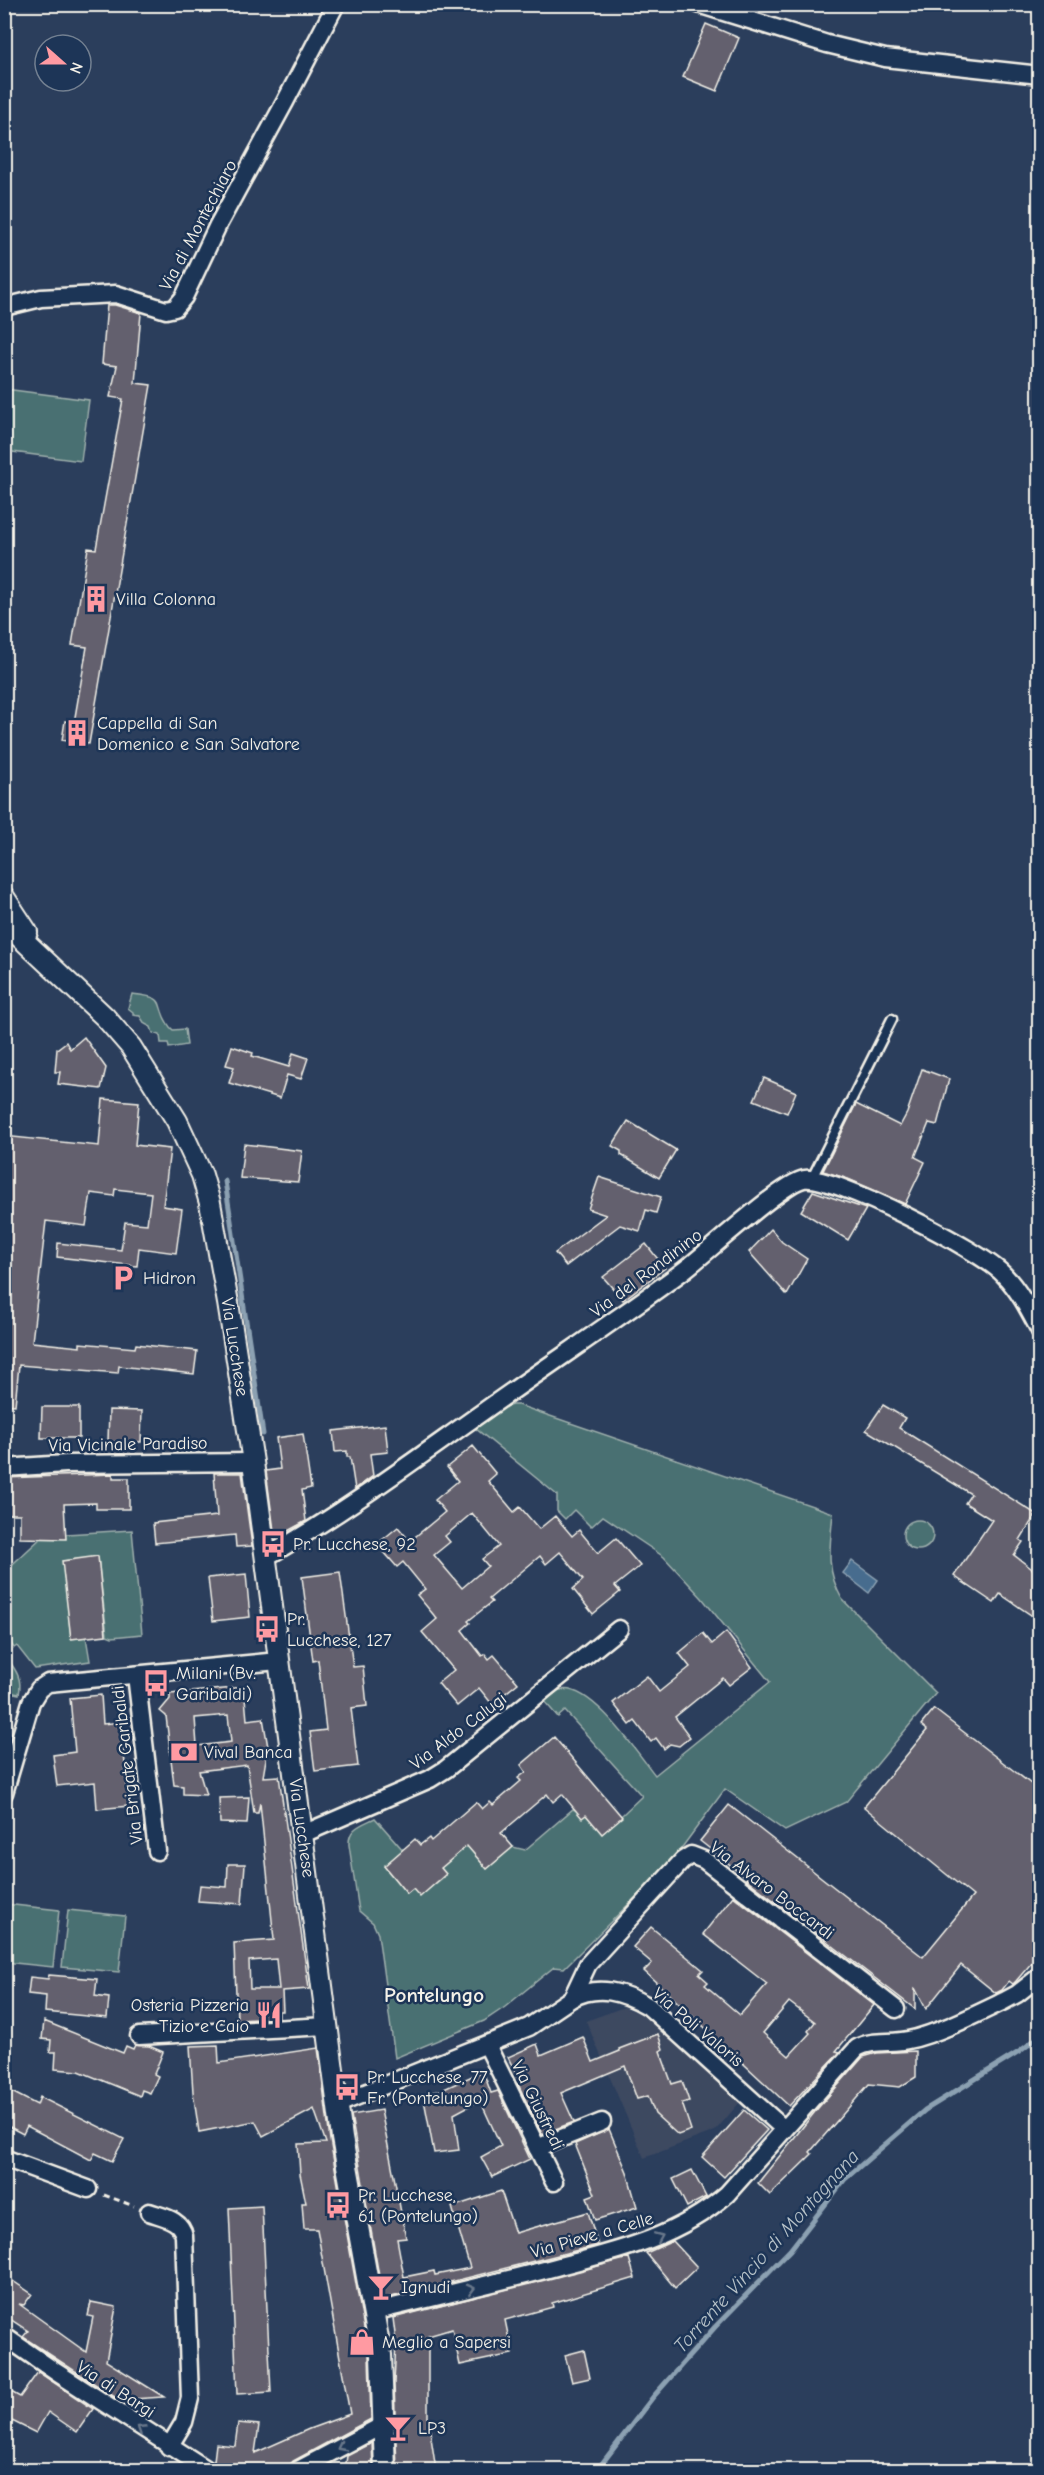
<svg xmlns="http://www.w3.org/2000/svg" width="1044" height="2475" viewBox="0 0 1044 2475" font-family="'Comic Neue',sans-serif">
	<rect width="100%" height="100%" fill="#2b3e5c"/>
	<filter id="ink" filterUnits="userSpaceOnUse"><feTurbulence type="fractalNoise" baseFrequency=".0167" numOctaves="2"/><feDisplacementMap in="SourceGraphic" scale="12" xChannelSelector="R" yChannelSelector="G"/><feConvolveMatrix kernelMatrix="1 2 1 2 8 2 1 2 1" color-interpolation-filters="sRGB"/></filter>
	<g filter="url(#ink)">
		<polygon fill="#3c4861" points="624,2007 645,2016 740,2102 715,2131 644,2158 586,2021"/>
		<g fill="#4a7072" stroke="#9fb0ad" stroke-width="1.5">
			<polygon points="5,389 89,400 81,461 5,451"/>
			<path d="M132 994C172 998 152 1003 170 1027L173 1030 185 1029 187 1045 169 1048 168 1043H161L160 1035 153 1033 151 1027 145 1024 140 1016 133 1015V1012L128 1008Z"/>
			<path d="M512 1405H518L833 1513C830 1546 825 1569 842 1599L936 1693 846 1802 785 1831 725 1789 683 1846 648 1885 564 1968 554 1967 505 2007 484 2021 395 2058 378 1934 373 1923 359 1911 349 1845C348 1828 361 1825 375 1818L403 1850 384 1866 407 1894 413 1889 420 1896 446 1875 441 1868 467 1846 487 1869 513 1847 525 1850 573 1809 586 1815 602 1834 642 1796 565 1711 558 1717 545 1702C549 1698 554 1691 560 1690 591 1682 638 1754 655 1775L770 1682 702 1598 664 1557 603 1516 591 1527 574 1510 565 1519 557 1511V1495L475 1428 505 1407Z"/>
			<circle cx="918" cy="1535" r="15"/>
			<polygon points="132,1530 142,1634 112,1637 107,1635 98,1557 63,1561 71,1639 86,1637 90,1661 35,1669 17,1646 14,1648 5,1635 4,1572 41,1538 66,1534"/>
			<path d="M4 1654C14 1668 23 1677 19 1694L5 1691Z"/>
			<polygon points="5,1904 59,1910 53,1967 5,1962"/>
			<polygon points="68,1910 125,1916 119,1972 62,1967"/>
		</g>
		<polygon fill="#466c8e" stroke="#8ca1b2" stroke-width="1.5" points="852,1561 878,1580 869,1593 843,1573"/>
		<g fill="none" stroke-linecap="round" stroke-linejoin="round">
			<g stroke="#8ca1b2" stroke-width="5">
				<polyline points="225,1181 263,1434"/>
				<polyline points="597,2470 653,2397 715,2327 790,2250 845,2179 925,2110 1019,2052 1040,2036"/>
			</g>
		</g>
		<g fill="#63606e" stroke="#f4f1e8" stroke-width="1.5" fill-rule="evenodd">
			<polygon points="706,24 739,38 717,91 683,77"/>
			<polygon points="107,305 115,305 141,313 135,383 151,385 89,744 62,740 65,721 74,723 87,647 72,645 88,548 96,549 123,399 110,397 117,366 102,364"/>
			<polygon points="84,1037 106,1068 101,1089 58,1084 60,1072 55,1072 57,1049 66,1042 70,1049"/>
			<polygon points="232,1046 253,1053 252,1056 289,1067 293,1053 308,1058 301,1079 287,1075 280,1098 229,1083 234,1067 226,1065"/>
			<polygon points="922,1069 949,1079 937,1125 929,1123 915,1157 925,1162 905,1204 848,1179 823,1171 856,1104 900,1126 907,1113"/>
			<polygon points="764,1078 796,1092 787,1113 754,1100"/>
			<polygon points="103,1099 139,1102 135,1145 170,1149 163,1206 182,1209 176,1253 139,1248 137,1266 57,1257 58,1243 121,1250 125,1222 147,1224 151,1193 115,1189 114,1196 91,1193 86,1226 46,1221 32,1342 80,1347 80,1343 135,1348 136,1344 197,1351 194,1374 119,1366 118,1373 19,1365 15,1405 4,1404 4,1136 99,1146"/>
			<polygon points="628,1121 676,1150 659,1178 621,1155 621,1151 612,1146"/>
			<polygon points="244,1144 302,1151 298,1182 240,1178"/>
			<polygon points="599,1177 661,1197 656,1213 646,1210 640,1231 620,1225 566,1266 555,1253 606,1215 588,1209"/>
			<polygon points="813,1191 866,1209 848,1240 801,1211"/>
			<polygon points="771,1229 782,1242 807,1259 787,1295 749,1252"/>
			<polygon points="646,1244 665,1268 623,1300 603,1277"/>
			<polygon points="883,1405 905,1418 899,1428 1036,1514 1020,1540 1023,1542 1014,1555 1040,1575 1040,1621 1000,1594 994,1603 954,1576 992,1520 965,1503 971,1494 866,1430"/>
			<polygon points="42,1407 79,1407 79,1438 41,1438"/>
			<polygon points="109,1410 142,1411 141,1442 108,1442"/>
			<polygon points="385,1425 388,1452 370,1454 373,1476 355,1489 350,1457 347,1457 347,1451 335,1452 333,1431"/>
			<polygon points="303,1434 311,1488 302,1490 306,1521 275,1538 266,1471 280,1469 276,1438"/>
			<path d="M473 1446 496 1474 488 1481 514 1512 520 1507 539 1529 555 1516 572 1536 579 1530 598 1553 616 1538 640 1566 615 1586 620 1592 593 1614 573 1589 583 1580 560 1552 546 1564 540 1556 489 1599 492 1602 468 1621 470 1623 462 1630 482 1656 485 1654 489 1659 494 1655 518 1683 492 1704 479 1688 457 1706 438 1683 454 1670 422 1632 437 1619 417 1595 425 1589 403 1562 397 1567 377 1544 398 1527 410 1541 445 1512 435 1500 458 1481 447 1467ZM472 1513 499 1546 482 1559 488 1566 462 1588 434 1555 450 1542 445 1536Z"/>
			<polygon points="214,1473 242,1473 252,1546 236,1547 235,1535 155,1543 153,1523 217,1516"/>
			<polygon points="113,1474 113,1478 129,1478 129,1509 96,1509 96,1503 64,1504 66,1539 20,1538 20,1514 4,1514 4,1478"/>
			<polygon points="98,1556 106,1635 71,1639 62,1561"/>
			<polygon points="340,1572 353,1667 363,1666 367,1706 351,1708 358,1766 315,1771 310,1732 326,1730 318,1660 313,1661 302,1577"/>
			<polygon points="246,1574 250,1617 213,1621 208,1578"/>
			<polygon points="726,1632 752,1667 729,1685 723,1678 675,1717 690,1737 679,1746 670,1744 664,1749 656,1738 651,1742 635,1721 630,1725 613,1703 647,1676 659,1692 690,1667 679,1653 703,1633 712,1644"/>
			<path d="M244 1687 247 1720 263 1718 268 1747 263 1777 279 1776 309 1989 282 1991 283 2011H279V2018L237 2020 234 1943 274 1940 260 1803 258 1813H254L247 1765 199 1771 206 1795 183 1794V1786L174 1785 166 1716 160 1711 170 1699V1694ZM228 1715 231 1742 197 1746 195 1718ZM276 1959 279 1989H250L249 1961Z"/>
			<polygon points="101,1695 103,1724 121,1722 129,1806 97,1809 95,1782 57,1786 53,1755 75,1752 70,1698"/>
			<polygon points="934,1709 1040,1791 1040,1953 1016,1981 1013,1984 1009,1981 1002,1990 996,1993 961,1965 926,2009 915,1988 915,2009 746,1879 747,1878 700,1841 729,1805 923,1957 973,1896 864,1807 927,1730 921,1725"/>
			<polygon points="554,1737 622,1817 602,1834 586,1815 582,1818 562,1794 553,1802 547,1794 501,1833 513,1847 487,1869 467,1846 441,1868 446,1874 420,1897 413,1889 407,1894 384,1866 415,1839 420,1845 429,1838 431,1841 476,1802 482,1809 490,1802 493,1805 521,1781 518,1778 526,1772 521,1765"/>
			<polygon points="249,1797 247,1824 220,1823 219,1798"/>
			<polygon points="228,1864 245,1864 242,1904 198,1901 200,1885 227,1887"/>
			<path d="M733 1896 874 2005 836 2051 840 2052 789 2106 644 1971 652 1963 633 1947 651 1927 703 1970 699 1974 708 1982 705 1985 740 2015 767 1984 703 1934ZM789 2002 815 2022 808 2031 810 2033 789 2056 763 2033Z"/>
			<polygon points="49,1975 97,1979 95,1996 109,1998 107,2018 45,2012 46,1996 28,1994 30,1977 48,1979"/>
			<polygon points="44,2021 123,2053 126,2046 133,2049 135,2045 149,2046 163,2052 154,2074 158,2076 150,2093 142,2090 140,2096 79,2071 55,2069 56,2052 50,2052 51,2040 42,2039"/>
			<polygon points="658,2034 663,2049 660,2051 672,2084 682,2081 689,2101 682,2103 691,2130 678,2135 655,2114 648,2096 637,2099 625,2066 561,2093 574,2122 542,2134 518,2084 520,2083 508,2057 537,2044 541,2055 583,2037 593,2062 620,2051 619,2049"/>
			<polygon points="218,2045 219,2063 318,2048 330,2140 369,2356 371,2419 293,2461 286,2470 218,2470 214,2461 216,2444 235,2446 238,2423 259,2425 255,2453 309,2429 350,2414 317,2229 304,2229 302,2203 306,2203 300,2174 298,2144 326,2143 314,2109 263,2136 255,2121 199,2132 193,2092 190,2046"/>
			<polygon points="916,2051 916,2077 900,2087 869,2084 810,2152 812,2154 770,2195 758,2183 818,2108 863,2057 877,2053"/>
			<polygon points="483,2071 491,2093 498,2091 530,2159 492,2177 481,2157 501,2146 480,2100 454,2114 459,2150 434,2153 423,2094 442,2090"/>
			<polygon points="4,2088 37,2105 40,2097 124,2139 112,2161 95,2153 91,2160 27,2126 23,2134 4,2124"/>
			<polygon points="381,2110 406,2238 397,2239 404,2277 434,2271 435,2275 470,2268 452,2207 501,2191 515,2233 588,2212 598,2245 383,2299 351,2115"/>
			<polygon points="744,2110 767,2130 724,2177 702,2157"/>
			<polygon points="609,2129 627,2172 637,2207 595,2220 587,2197 595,2194 575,2144"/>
			<polygon points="692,2170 706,2197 687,2207 673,2179"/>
			<polygon points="262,2206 271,2392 237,2394 229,2208"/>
			<polygon points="673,2241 697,2267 675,2288 646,2253"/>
			<polygon points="629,2258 635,2278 552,2303 553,2307 505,2320 512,2354 460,2365 452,2329 428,2336 428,2418 436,2470 397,2470 394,2383 396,2342 393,2318"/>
			<polygon points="4,2275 32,2294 24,2305 19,2304 86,2352 93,2317 88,2316 91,2302 116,2307 106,2361 164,2397 133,2399 133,2409 23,2337 28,2331 4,2315"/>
			<polygon points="584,2350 590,2378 572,2382 565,2355"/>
			<polygon points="38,2372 93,2409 77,2432 48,2412 36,2433 4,2417 4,2388 20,2397"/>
			<polygon points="372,2443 373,2470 345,2470 347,2456"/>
		</g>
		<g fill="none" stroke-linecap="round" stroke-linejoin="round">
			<defs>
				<polyline id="service" points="812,1178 892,1019"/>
				<g id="minor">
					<polyline points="698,4 827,44 885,58 1040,75"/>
					<polyline points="4,307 41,298 116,294 166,310 175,308 184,297 218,225 285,102 336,4"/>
					<polyline points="4,1468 66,1464 253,1462"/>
					<path d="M266 1557C342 1514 413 1461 484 1411 550 1364 618 1319 683 1271 707 1253 782 1183 804 1179 832 1174 983 1251 1004 1275 1019 1290 1030 1312 1040 1331"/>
					<polyline points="136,1675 157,1851"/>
					<polyline points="4,1793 31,1702 39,1689 48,1683 278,1661"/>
					<polyline points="303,1834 430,1779 446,1769 619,1629"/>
					<path d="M572 1998C598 1984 623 1992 648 2006L784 2129"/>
					<polyline points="139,2036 327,2026"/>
					<polyline points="487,2045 554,2182"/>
					<polyline points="338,2104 529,2027 572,1998 588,1964 683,1860 691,1855 704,1860 896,2009"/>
					<polyline points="537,2148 602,2122"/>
					<polyline points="4,2158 88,2189"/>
					<path d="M149 2212C163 2217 181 2219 184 2236L190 2398 184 2422 169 2447"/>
					<path d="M373 2312C434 2297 496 2283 556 2267 618 2251 678 2237 727 2194L857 2048C872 2039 892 2044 908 2040 937 2034 977 2014 1004 2001L1017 1994 1040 1976"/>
					<polyline points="4,2336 56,2372 208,2470"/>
					<polyline points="298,2470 385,2424"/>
				</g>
				<g id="tertiary">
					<polyline points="4,897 27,932"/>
					<polyline points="4,922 105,1017 131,1047 177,1121 202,1175 210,1203 228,1303 253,1462 342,2138 381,2355 385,2470"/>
				</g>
			</defs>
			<use href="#service" stroke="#f4f1e8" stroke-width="13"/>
			<use href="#minor" stroke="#f4f1e8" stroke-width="21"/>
			<use href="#tertiary" stroke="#f4f1e8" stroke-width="24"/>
			<polyline stroke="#f4f1e8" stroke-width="3" stroke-dasharray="6 4.5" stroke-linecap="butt" points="104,2195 134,2206"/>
			<use href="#service" stroke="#1d3557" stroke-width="8"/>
			<use href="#minor" stroke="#1d3557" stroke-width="16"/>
			<use href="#tertiary" stroke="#1d3557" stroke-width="20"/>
		</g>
		<defs><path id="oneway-chevron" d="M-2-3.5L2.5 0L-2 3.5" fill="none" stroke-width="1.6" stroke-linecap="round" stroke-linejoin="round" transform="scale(1.5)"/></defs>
		<g stroke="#68778a">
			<use href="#oneway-chevron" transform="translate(659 2237) rotate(-23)"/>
			<use href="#oneway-chevron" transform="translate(471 2289) rotate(-14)"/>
			<use href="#oneway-chevron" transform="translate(141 2429) rotate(-147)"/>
			<use href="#oneway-chevron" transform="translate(341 2447) rotate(152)"/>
		</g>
	</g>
	<defs>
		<symbol id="building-bare" viewBox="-9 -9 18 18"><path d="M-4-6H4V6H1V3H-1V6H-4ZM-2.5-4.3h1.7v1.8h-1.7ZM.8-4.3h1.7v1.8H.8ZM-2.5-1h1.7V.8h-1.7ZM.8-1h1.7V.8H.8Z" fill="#ff9aa2" stroke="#1d3557" stroke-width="2.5" paint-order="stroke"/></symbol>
		<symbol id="parking-bare" viewBox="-9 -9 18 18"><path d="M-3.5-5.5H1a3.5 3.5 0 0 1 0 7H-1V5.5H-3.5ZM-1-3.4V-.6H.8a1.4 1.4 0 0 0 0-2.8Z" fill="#ff9aa2" stroke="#1d3557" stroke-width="2.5" paint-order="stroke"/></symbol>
		<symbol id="bus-bare" viewBox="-9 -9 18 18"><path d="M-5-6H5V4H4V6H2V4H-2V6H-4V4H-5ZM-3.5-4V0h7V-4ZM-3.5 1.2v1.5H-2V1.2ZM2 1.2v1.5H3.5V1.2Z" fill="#ff9aa2" stroke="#1d3557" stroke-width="2.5" paint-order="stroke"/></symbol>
		<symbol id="bank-bare" viewBox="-9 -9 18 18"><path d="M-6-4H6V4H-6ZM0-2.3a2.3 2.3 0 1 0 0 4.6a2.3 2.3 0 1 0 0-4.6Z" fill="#ff9aa2" stroke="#1d3557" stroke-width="2.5" paint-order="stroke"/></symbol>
		<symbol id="restaurant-bare" viewBox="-9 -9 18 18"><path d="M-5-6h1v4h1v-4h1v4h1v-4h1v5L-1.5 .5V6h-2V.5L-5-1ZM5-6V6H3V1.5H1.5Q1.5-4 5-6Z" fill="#ff9aa2" stroke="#1d3557" stroke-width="2.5" paint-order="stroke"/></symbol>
		<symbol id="bar-bare" viewBox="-9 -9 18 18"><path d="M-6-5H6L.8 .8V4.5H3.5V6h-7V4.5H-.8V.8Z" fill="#ff9aa2" stroke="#1d3557" stroke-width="2.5" paint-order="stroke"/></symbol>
		<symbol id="shop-bare" viewBox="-9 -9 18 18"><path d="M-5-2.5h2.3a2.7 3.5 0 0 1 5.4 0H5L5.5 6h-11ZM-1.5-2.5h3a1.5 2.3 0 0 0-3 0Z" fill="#ff9aa2" stroke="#1d3557" stroke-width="2.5" paint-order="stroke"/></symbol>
	</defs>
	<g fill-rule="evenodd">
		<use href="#building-bare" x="77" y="580" width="38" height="38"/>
		<use href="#building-bare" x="58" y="714" width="38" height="38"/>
		<use href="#parking-bare" x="104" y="1259" width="38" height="38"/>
		<use href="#bus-bare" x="254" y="1525" width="38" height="38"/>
		<use href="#bus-bare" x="248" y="1610" width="38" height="38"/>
		<use href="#bus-bare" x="137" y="1664" width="38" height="38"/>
		<use href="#bank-bare" x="165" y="1733" width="38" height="38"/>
		<use href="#restaurant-bare" x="250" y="1996" width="38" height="38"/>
		<use href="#bus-bare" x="328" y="2068" width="38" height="38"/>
		<use href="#bus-bare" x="319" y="2186" width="38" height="38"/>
		<use href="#bar-bare" x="362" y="2268" width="38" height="38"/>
		<use href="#shop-bare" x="343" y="2323" width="38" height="38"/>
		<use href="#bar-bare" x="379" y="2409" width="38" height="38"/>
	</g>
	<g text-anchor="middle" stroke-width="5" stroke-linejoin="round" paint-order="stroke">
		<g font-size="18" fill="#f4f1e8" stroke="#1d3557">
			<text transform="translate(198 225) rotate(-62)" y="6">Via di Montechiaro</text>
			<text transform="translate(646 1273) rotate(-37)" y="6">Via del Rondinino</text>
			<text transform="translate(235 1347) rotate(81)" y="6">Via Lucchese</text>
			<text transform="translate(128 1444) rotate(-1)" y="6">Via Vicinale Paradiso</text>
			<text transform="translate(458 1731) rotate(-37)" y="6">Via Aldo Calugi</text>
			<text transform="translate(127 1765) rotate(-97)" y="6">Via Brigate Garibaldi</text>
			<text transform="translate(302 1828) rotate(82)" y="6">Via Lucchese</text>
			<text transform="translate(772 1890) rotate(37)" y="6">Via Alvaro Boccardi</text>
			<text transform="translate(698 2027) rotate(40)" y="6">Via Poli Valoris</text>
			<text transform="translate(538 2105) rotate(64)" y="6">Via Giusfredi</text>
			<text transform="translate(592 2235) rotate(-16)" y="6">Via Pieve a Celle</text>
			<text transform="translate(116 2389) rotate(33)" y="6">Via di Bargi</text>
		</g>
		<g font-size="18" fill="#f4f1e8" stroke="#1d3557" text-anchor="start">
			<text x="116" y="605">Villa Colonna</text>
			<text x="97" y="729">Cappella di San<tspan x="97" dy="21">Domenico e San Salvatore</tspan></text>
			<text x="143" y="1284">Hidron</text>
			<text x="293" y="1550">Pr. Lucchese, 92</text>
			<text x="287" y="1625">Pr.<tspan x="287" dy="21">Lucchese, 127</tspan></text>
			<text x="176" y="1679">Milani (Bv.<tspan x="176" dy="21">Garibaldi)</tspan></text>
			<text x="204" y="1758">Vival Banca</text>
			<text x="249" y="2011" text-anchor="end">Osteria Pizzeria<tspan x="249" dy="21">Tizio e Caio</tspan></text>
			<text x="367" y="2083">Pr. Lucchese, 77<tspan x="367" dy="21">Fr. (Pontelungo)</tspan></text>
			<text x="358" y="2201">Pr. Lucchese,<tspan x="358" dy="21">61 (Pontelungo)</tspan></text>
			<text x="401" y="2293">Ignudi</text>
			<text x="382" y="2348">Meglio a Sapersi</text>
			<text x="418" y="2434">LP3</text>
		</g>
		<g font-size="20" font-style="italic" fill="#b7c2c8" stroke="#1d3557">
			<text transform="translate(766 2251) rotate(-48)" y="7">Torrente Vincio di Montagnana</text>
		</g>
		<g font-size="21" font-weight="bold" fill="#f4f1e8" stroke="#1d3557">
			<text x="434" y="2002">Pontelungo</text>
		</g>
	</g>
	<rect width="1044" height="2475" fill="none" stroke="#1d3557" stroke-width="24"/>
	<rect x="12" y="12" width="1020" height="2451" fill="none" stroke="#f4f1e8" stroke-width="2" filter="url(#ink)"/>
	<g transform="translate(63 63) rotate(111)"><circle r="28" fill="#1d3557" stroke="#738091" stroke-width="1.5"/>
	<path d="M0-4.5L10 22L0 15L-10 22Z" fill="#ff9aa2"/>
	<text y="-9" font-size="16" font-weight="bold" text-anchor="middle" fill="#f4f1e8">N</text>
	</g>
</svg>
